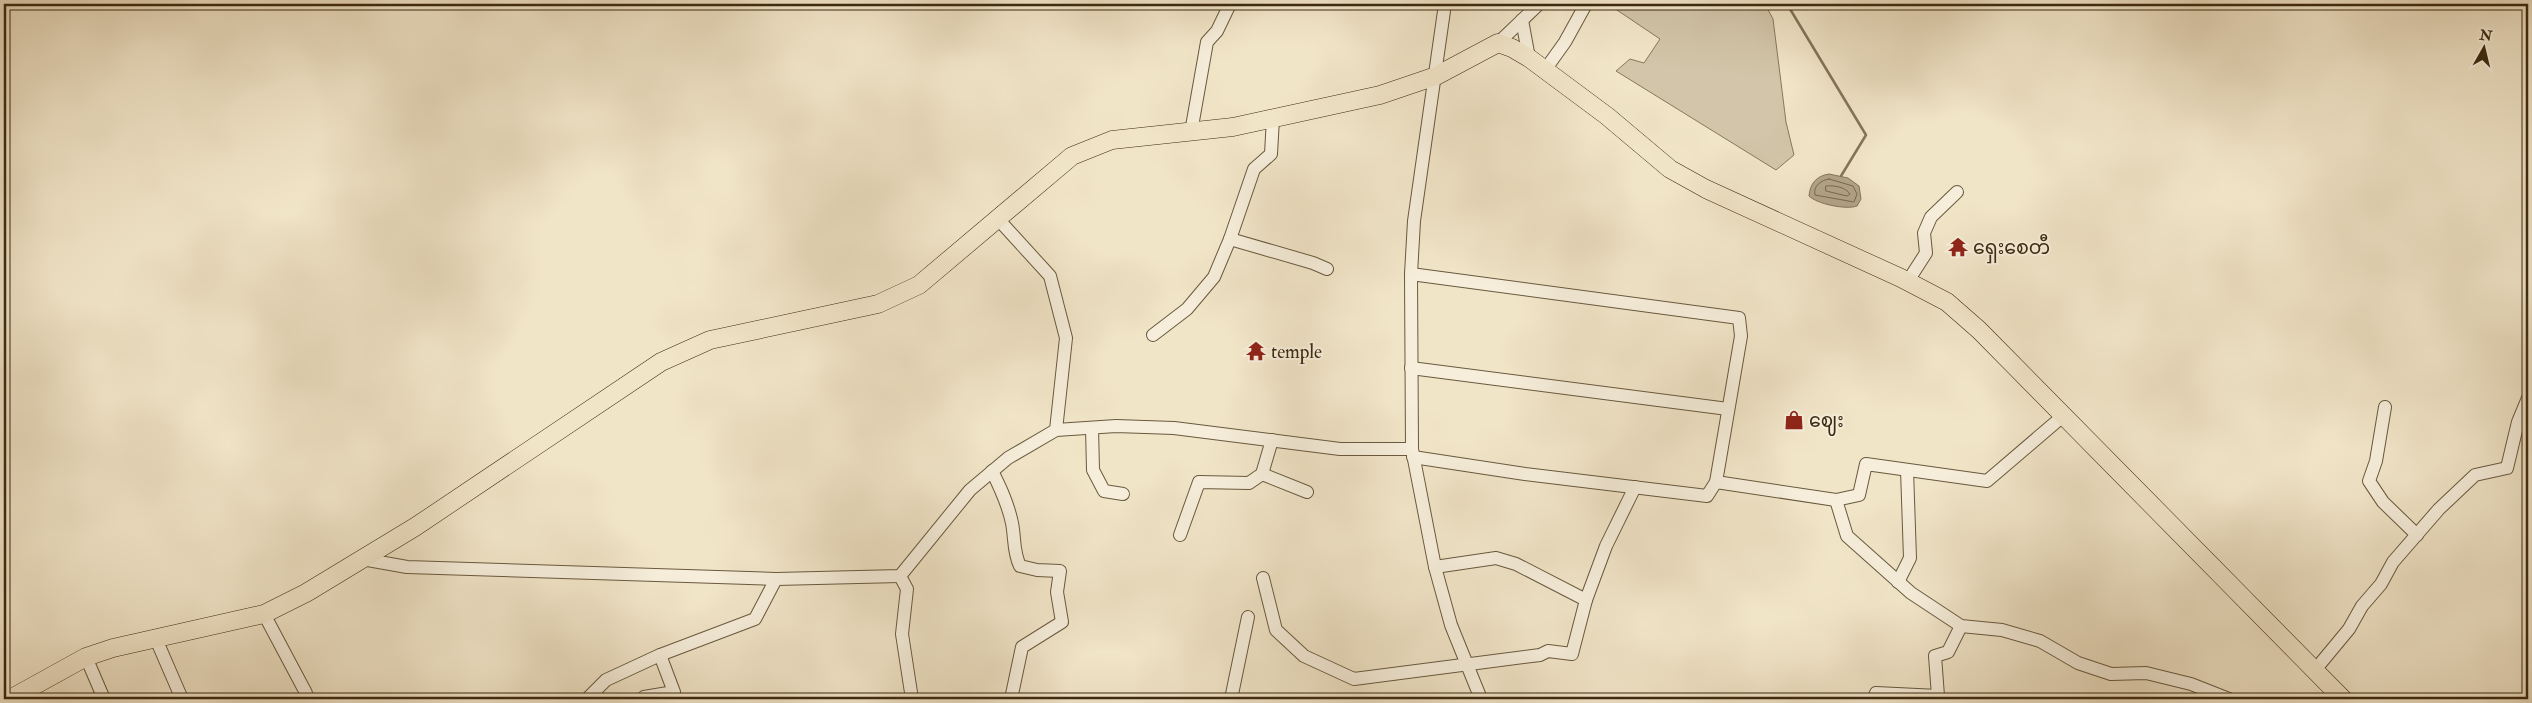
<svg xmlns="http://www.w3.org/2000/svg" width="2532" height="703" viewBox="0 0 2532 703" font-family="'IM FELL Double Pica','Noto Sans Myanmar',serif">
	<rect width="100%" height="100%" fill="#f1e5c8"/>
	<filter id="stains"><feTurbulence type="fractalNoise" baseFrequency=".004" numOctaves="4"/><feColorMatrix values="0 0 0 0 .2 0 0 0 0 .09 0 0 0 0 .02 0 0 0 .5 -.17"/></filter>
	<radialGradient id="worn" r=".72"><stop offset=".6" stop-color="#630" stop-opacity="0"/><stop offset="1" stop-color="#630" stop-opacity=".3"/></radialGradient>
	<polygon fill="#d2c5a9" stroke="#87785c" points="1614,4 1765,4 1773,19 1786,122 1794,155 1776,170 1616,71 1630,59 1644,63 1660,39 1614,8"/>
	<path fill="#b3a589" stroke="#837459" d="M1829 174 1848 178 1859 186 1861 199 1857 206C1846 210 1817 204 1809 196 1810 184 1816 176 1829 174Z"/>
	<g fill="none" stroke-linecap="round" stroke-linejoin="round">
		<g stroke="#78684c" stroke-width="1">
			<path d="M1829 179 1853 186 1857 194 1854 202 1815 195C1813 186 1821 180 1829 179Z"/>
			<path d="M1826 186C1833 185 1846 187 1850 194L1847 196 1826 191Z"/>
		</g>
		<polyline stroke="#837459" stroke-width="2.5" points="1787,4 1866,135 1841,176"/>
		<defs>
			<g id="minor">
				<polyline points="1445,4 1414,221 1411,274 1412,449 1435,567 1451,625 1481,699"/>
				<polyline points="1522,20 1529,58"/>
				<polyline points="1498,43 1539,4"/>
				<polyline points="1545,70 1565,42 1586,4"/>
				<polyline points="1191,132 1207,42 1217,31 1230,4"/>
				<polyline points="998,219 1050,276 1066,338 1056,430"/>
				<polyline points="1230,239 1313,263 1327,269"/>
				<polyline points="1411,274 1739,318 1741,336 1716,482"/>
				<polyline points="1908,281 1926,253 1924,233 1931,217 1957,192"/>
				<polyline points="1153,335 1187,309 1214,277 1230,239 1254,169 1271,154 1273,118"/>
				<polyline points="1411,368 1728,409"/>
				<polyline points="2385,407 2376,461 2369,481 2383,502 2417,535"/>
				<polyline points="1092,428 1093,470 1104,491 1123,494"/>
				<polyline points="1413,457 1525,474 1707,496 1716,482 1836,500 1859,495 1866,464 1987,481 2063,416"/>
				<path d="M992 471C1001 489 1008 504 1012 523 1015 538 1013 552 1020 566L1037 570 1060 571 1057 592 1062 622 1022 647 1011 699"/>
				<polyline points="1262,474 1307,492"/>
				<polyline points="1836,500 1847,536 1911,593 1961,626 2002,630 2040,641 2078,663 2111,674 2146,673 2191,684 2229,699"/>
				<polyline points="1180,535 1199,482 1249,483 1262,474 1272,440"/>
				<polyline points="362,559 407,567 776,579 900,576 970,490 1008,458 1056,430 1116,426 1174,428 1340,449 1412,449"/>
				<polyline points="1435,567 1496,558 1516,564 1586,600"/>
				<polyline points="900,576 907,589 902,634 912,699"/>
				<polyline points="1263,578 1276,630 1304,656 1354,679 1540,655 1548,651 1572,654 1586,600 1606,546 1635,487"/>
				<polyline points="1898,582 1910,558 1907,470"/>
				<polyline points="264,614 306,693"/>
				<polyline points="156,639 182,699"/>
				<polyline points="86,657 104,699"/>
				<polyline points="2315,670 2349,629 2362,606 2381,584 2393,562 2439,509 2475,475 2507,468 2518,422 2528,398"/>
				<polyline points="587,699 606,680 660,655 755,619 776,579"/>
				<polyline points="644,699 644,697 674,692 660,655"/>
				<polyline points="1231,699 1248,617"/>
				<polyline points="1874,699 1876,693 1938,696 1935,656 1948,652 1961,626"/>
			</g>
			<polyline id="highway" points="10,699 86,657 113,648 264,614 306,593 415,527 661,362 710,340 878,304 919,285 1072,156 1112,140 1233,127 1380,95 1436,76 1498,43 1512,48 1529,58 1607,116 1670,169 1706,189 1901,278 1947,302 1979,330 2343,699"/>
		</defs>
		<use href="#minor" stroke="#69593e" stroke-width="14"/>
		<use href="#highway" stroke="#3c2a10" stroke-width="19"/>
		<use href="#minor" stroke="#f6eedb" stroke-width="12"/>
		<use href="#highway" stroke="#f1e5c8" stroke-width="18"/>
	</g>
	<defs>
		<symbol id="temple-bare" viewBox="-9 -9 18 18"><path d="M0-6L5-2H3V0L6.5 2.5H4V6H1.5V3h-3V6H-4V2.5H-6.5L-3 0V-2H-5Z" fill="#8f2418" stroke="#f6eedb" stroke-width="2.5" paint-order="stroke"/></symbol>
		<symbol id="shop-bare" viewBox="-9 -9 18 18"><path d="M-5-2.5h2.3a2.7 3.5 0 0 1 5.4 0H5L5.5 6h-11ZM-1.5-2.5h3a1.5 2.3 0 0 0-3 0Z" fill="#8f2418" stroke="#f6eedb" stroke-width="2.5" paint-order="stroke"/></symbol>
	</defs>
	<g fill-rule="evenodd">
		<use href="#temple-bare" x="1944" y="233" width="28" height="28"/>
		<use href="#temple-bare" x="1242" y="337" width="28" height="28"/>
		<use href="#shop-bare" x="1780" y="406" width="28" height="28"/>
	</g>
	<g text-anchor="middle" stroke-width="4" stroke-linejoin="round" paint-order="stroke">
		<g font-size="19" fill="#3c2a10" stroke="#f6eedb" text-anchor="start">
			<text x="1973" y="254">ရှေးစေတီ</text>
			<text x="1271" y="358">temple</text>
			<text x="1809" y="427">ဈေး</text>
		</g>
	</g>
	<rect width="2532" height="703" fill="none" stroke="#f1e5c8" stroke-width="20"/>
	<rect x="5" y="5" width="2522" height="693" fill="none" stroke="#3c2a10" stroke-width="2.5"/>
	<rect x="10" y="10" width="2512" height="683" fill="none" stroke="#3c2a10"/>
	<g transform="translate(2484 48) rotate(8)" stroke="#f6eedb" stroke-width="4" paint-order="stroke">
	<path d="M0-4L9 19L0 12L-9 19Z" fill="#3c2a10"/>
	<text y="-8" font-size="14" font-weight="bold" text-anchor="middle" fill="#3c2a10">N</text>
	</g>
	<rect width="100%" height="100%" filter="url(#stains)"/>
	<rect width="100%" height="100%" fill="url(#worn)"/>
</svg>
